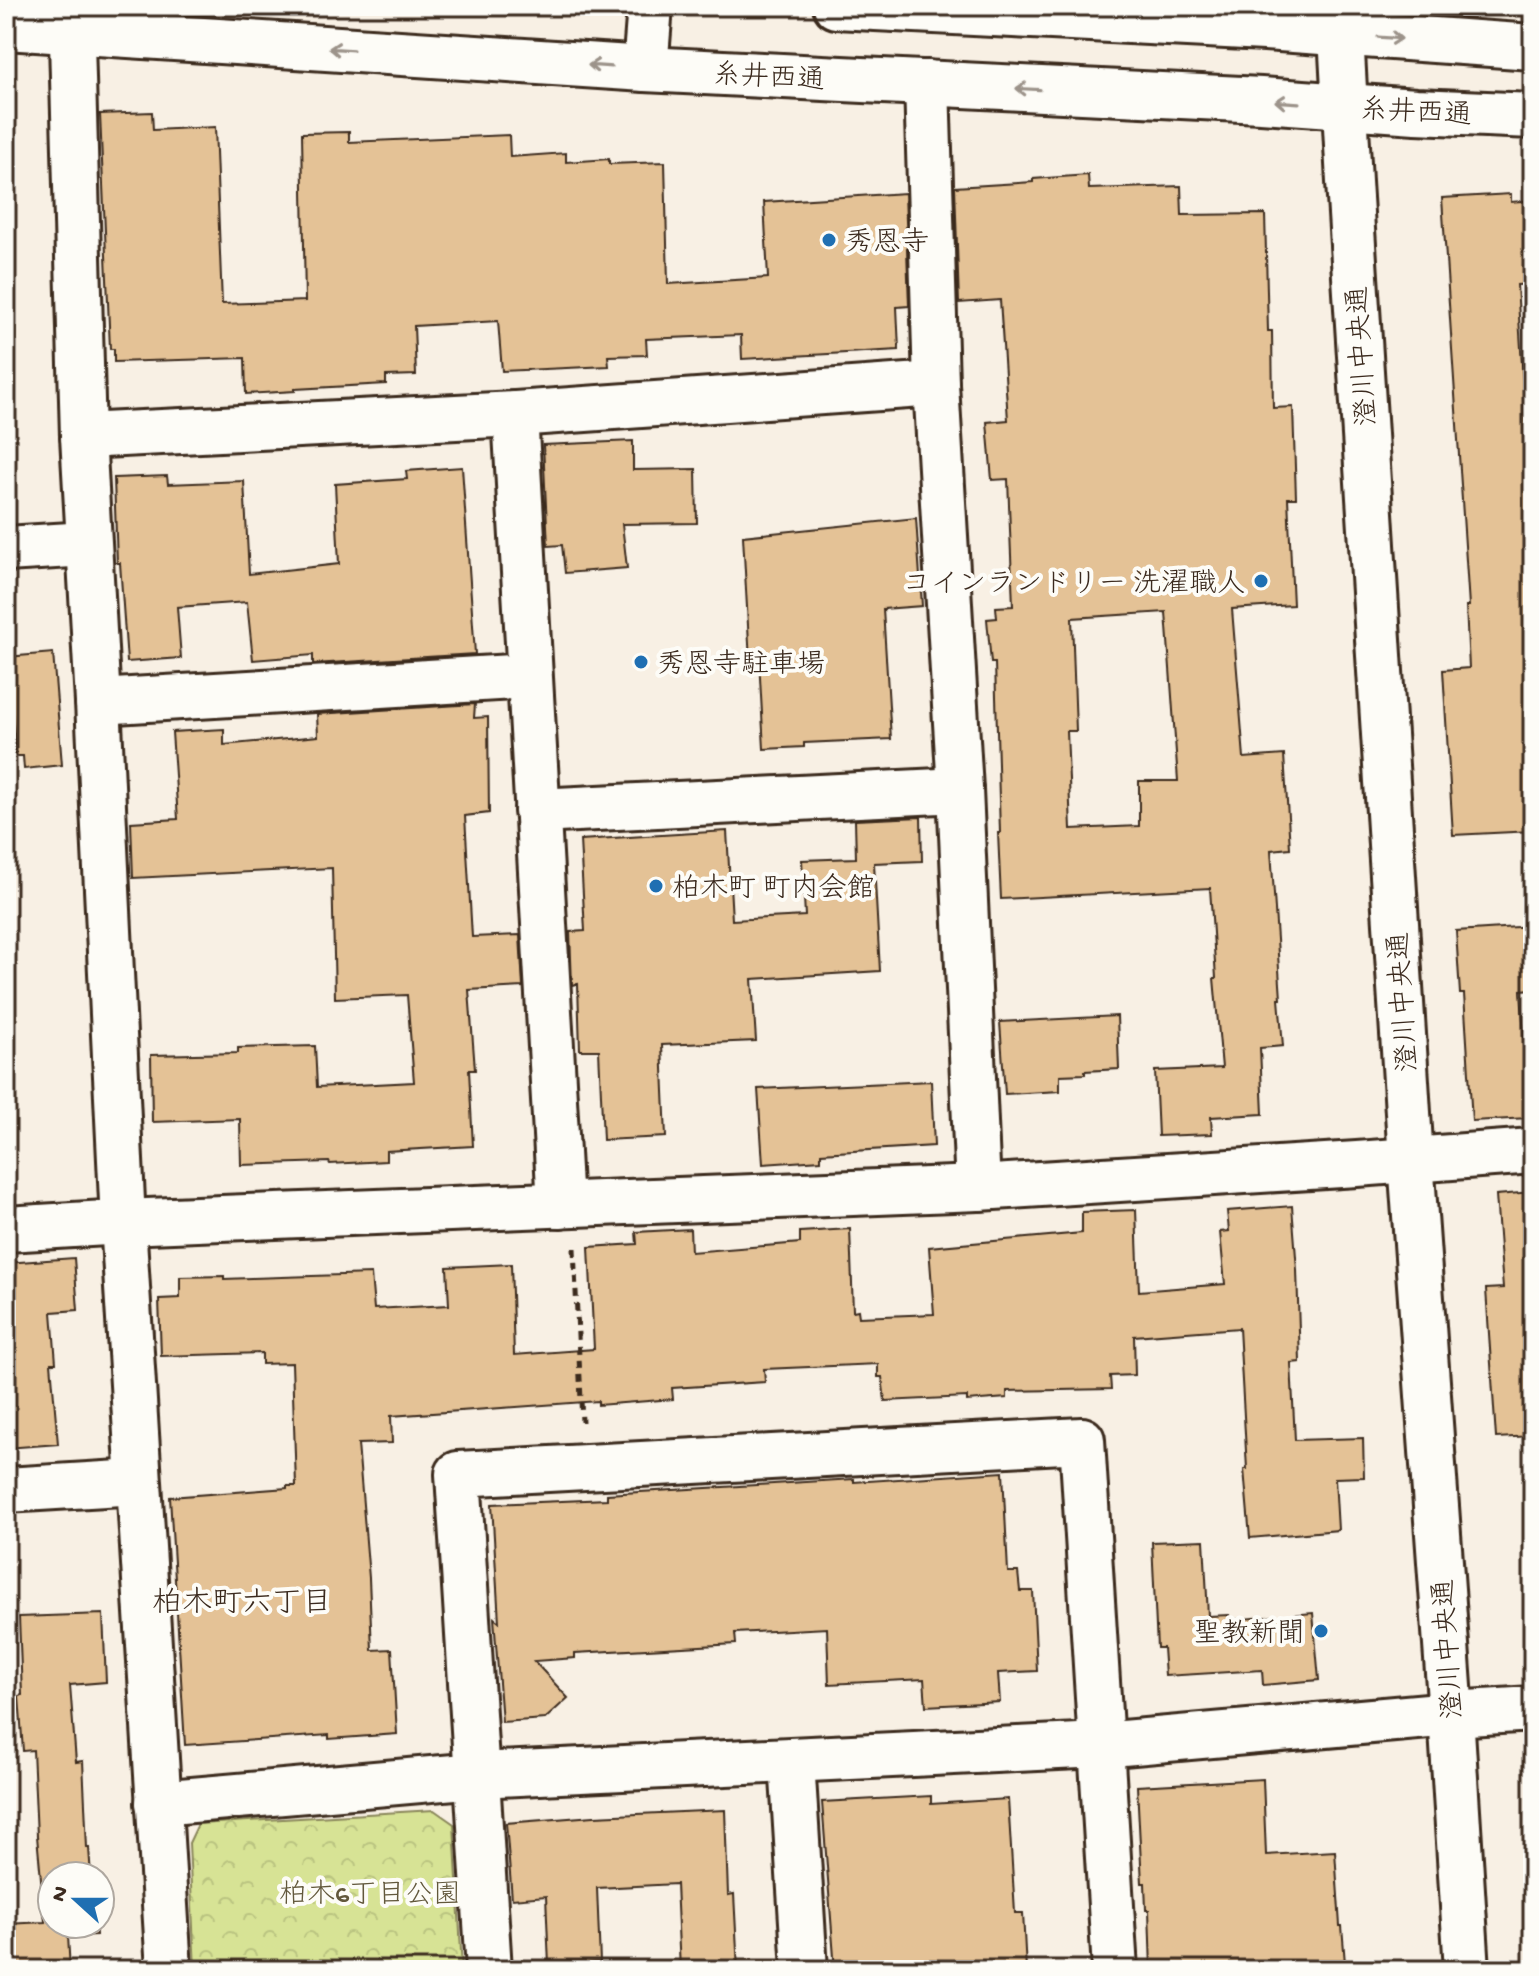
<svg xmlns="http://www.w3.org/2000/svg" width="1539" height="1976" viewBox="0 0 1539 1976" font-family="'Gochi Hand','Klee One',sans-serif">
	<defs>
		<pattern id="park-crowns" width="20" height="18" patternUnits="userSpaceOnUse" patternTransform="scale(2)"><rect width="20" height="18" fill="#d7e395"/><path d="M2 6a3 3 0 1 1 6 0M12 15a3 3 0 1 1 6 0" fill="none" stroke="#b9c380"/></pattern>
	</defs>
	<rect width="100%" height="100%" fill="#f8f0e4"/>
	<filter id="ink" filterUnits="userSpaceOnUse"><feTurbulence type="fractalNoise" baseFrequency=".0125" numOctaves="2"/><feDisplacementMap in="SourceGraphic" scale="16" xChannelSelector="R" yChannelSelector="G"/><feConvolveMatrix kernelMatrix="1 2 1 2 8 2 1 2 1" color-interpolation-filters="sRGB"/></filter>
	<g filter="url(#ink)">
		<polygon fill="url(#park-crowns)" stroke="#89865a" stroke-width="2" points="434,1810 454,1824 462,1970 195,1970 189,1843 198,1824"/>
		<g fill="#e4c296" stroke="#3b2a1e" stroke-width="2" fill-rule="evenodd">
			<polygon points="152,112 153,130 215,127 222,304 305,301 302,133 349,132 349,142 509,135 510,157 566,153 566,162 609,159 609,164 665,162 668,284 768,278 764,202 905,193 909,306 897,307 899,350 742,359 741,335 646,339 647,355 608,356 609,366 502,371 498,321 414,326 416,375 386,376 386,384 295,389 295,391 246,394 245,358 114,362 114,349 110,349 100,114"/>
			<path d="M1088 175 1089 189 1181 186 1182 215 1265 214 1268 331H1272L1273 408 1293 407 1296 498H1288L1293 605 1232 609 1244 758 1284 755 1290 848 1271 850 1281 999H1279L1283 1046 1260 1048 1263 1114 1211 1117 1212 1134 1158 1136 1155 1071 1222 1068 1214 978H1216L1210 888 1001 899 998 833H1000L995 663H991L987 619 997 618 996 607 1013 606 1008 479 992 480 987 422 1008 420 1000 300 959 303 955 187 1033 182V179ZM1166 612 1178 781H1139V826L1071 829 1067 731H1076L1072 618Z"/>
			<polygon points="1511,194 1511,202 1533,200 1533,284 1517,285 1533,539 1533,831 1453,835 1443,670 1469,668 1466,606 1469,606 1442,198"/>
			<polygon points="633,441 633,470 696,469 697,523 622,524 627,568 565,573 562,545 548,546 543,445"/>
			<polygon points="462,467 475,654 313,664 313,655 253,660 247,602 177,607 181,658 127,662 120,563 117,563 114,478 167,476 168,484 244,481 249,574 339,564 335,484 407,479 406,471"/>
			<polygon points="916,518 922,606 883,609 891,739 804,743 804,747 764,749 759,660 750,661 743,536"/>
			<polygon points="53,653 62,765 24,769 23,756 16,756 7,657"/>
			<polygon points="475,704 474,718 488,717 489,813 465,816 472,937 520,935 523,987 469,990 475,1070 469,1070 473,1146 386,1151 386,1161 330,1164 329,1162 241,1165 240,1119 152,1122 151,1055 238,1053 238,1048 315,1046 317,1087 414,1082 407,995 335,998 332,868 133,878 131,822 178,819 172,732 224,729 224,745 318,736 317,714"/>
			<polygon points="921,817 922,861 874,863 880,971 752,979 756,1041 662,1045 666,1137 603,1140 599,1050 580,1050 578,984 572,985 570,932 585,931 580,840 727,831 732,920 805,916 802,860 856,858 855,820"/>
			<polygon points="1533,926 1533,989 1521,990 1529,1118 1472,1121 1464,994 1460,994 1456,931"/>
			<polygon points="1117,1016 1119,1069 1085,1071 1085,1074 1060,1075 1060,1091 1005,1094 1000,1022"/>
			<polygon points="931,1081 934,1146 821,1153 821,1160 763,1164 758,1089"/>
			<polygon points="1533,1192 1533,1436 1496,1438 1486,1289 1503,1288 1496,1195"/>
			<polygon points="1292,1206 1297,1270 1300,1362 1291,1363 1295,1440 1363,1438 1364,1477 1335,1478 1338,1530 1250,1538 1244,1469 1247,1469 1239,1328 1134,1336 1135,1375 1110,1376 1111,1389 1007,1391 1007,1398 967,1401 967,1397 885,1401 882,1377 878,1377 878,1364 764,1369 765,1382 672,1388 673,1399 598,1405 598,1401 391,1416 392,1443 358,1444 369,1578 372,1650 392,1649 397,1734 329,1739 329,1735 185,1745 170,1497 287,1488 287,1486 296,1486 292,1363 262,1364 262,1353 161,1356 159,1299 180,1298 180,1277 224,1276 224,1279 371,1274 374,1309 449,1305 447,1267 511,1264 514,1355 594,1349 589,1247 637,1244 636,1232 690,1229 691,1252 800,1243 800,1232 850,1229 853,1311 858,1310 859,1317 934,1314 929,1247 1082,1233 1082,1212 1136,1210 1139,1291 1225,1284 1220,1232 1229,1231 1227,1211"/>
			<polygon points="74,1258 78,1310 52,1312 56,1363 51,1363 58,1444 6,1448 6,1263"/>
			<polygon points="1003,1472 1008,1572 1018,1572 1020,1591 1033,1591 1037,1671 998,1673 1000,1702 926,1706 924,1679 829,1684 827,1628 735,1633 736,1644 575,1653 575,1658 534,1661 568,1698 545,1719 502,1722 494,1618 499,1622 492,1504 607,1499 607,1494 854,1479 854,1482"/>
			<polygon points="1204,1540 1208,1616 1229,1615 1230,1620 1313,1613 1319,1680 1263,1685 1262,1670 1165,1676 1163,1648 1157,1648 1152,1542"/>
			<polygon points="103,1614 106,1682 70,1685 76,1762 83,1761 87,1848 89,1848 91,1876 52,1876 52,1924 95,1924 96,1935 68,1936 70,1970 6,1970 6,1924 45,1922 37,1836 33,1750 23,1751 19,1696 22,1695 19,1617"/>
			<polygon points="1263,1779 1266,1855 1335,1851 1340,1926 1342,1926 1345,1963 1256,1970 1151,1970 1149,1910 1146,1910 1145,1883 1142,1883 1137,1786"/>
			<polygon points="931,1796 931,1804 1008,1799 1015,1913 1023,1913 1026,1970 963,1970 963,1965 892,1970 835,1970 822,1802"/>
			<polygon points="725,1810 728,1895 734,1894 738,1970 680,1970 676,1884 597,1888 600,1962 549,1965 546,1896 512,1899 506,1823 594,1816"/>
		</g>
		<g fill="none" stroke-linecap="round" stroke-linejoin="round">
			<defs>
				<g id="minor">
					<polyline points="71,6 83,436 98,702 123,1222 169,1970"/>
					<polyline points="836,6 1265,28 1533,47"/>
					<polyline points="6,27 645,69 1261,100 1416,111 1533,116"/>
					<polyline points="1341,34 1349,182 1411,1160 1451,1714 1467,1970"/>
					<polyline points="645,69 650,6"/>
					<polyline points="927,83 936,384 960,790 978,1188"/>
					<polyline points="515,414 560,1205"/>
					<polyline points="83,436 515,414 936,384"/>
					<polyline points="6,549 88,544"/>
					<polyline points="98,702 529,676"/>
					<polyline points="537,811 960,790"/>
					<polyline points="6,1229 123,1222 978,1188 1357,1164 1533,1151"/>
					<polyline points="6,1490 138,1482"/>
					<polyline points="792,1761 805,1970"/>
					<polyline points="158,1803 477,1775 1100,1745 1451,1714 1533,1709"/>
					<polyline points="489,1970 458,1474 1082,1440 1115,1970"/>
				</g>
			</defs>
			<use href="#minor" stroke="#3b2a1e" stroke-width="50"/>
			<polyline stroke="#3b2a1e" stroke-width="5" stroke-dasharray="8 6" stroke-linecap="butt" points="574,1248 582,1422"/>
			<use href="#minor" stroke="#fdfcf7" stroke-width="44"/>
		</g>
		<defs><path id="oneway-shaft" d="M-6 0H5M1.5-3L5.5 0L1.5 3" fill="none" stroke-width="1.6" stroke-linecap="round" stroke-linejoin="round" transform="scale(2)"/></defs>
		<g stroke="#9c938a">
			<use href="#oneway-shaft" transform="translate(1390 38) rotate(4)"/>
			<use href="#oneway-shaft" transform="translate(341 49) rotate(-176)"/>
			<use href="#oneway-shaft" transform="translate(600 66) rotate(-176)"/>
			<use href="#oneway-shaft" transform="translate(1028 89) rotate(-177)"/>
			<use href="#oneway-shaft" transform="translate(1287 102) rotate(-176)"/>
		</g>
	</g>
	<g fill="#1f6fb2" stroke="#fdfcf7" stroke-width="3">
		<circle cx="829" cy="240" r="8"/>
		<circle cx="1261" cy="581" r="8"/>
		<circle cx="641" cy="662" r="8"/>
		<circle cx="656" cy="886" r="8"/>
		<circle cx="1321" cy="1631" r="8"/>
	</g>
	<g text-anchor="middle" stroke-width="8" stroke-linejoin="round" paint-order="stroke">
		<g font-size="28" fill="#3b2a1e" stroke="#fdfcf7">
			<text transform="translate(769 75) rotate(3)" y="10">糸井西通</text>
			<text transform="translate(1416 110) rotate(3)" y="10">糸井西通</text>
			<text transform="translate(1360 356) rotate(-94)" y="10">澄川中央通</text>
			<text transform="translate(1401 1002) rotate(-94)" y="10">澄川中央通</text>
			<text transform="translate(1446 1649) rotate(-94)" y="10">澄川中央通</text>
		</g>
		<g font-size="28" fill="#3b2a1e" stroke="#fdfcf7" text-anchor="start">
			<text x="845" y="250">秀恩寺</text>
			<text x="1245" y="591" text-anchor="end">コインランドリー 洗濯職人</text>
			<text x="657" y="672">秀恩寺駐車場</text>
			<text x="672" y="896">柏木町 町内会館</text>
			<text x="1305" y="1641" text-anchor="end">聖教新聞</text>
		</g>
		<g font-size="28" fill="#62583c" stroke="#fdfcf7">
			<text x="370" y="1902">柏木6丁目公園</text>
		</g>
		<g font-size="30" fill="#3b2a1e" stroke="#fdfcf7">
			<text x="242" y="1611">柏木町六丁目</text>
		</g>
	</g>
	<rect width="1539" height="1976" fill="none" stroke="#fdfcf7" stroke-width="32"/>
	<rect x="16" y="16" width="1507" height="1944" fill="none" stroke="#3b2a1e" stroke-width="3" filter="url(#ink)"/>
	<g transform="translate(76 1900) rotate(291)"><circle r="38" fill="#fdfcf7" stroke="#afa8a0" stroke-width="2"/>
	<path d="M0-6L14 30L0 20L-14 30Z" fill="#1f6fb2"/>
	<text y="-12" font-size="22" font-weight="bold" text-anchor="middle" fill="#3b2a1e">N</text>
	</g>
</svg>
